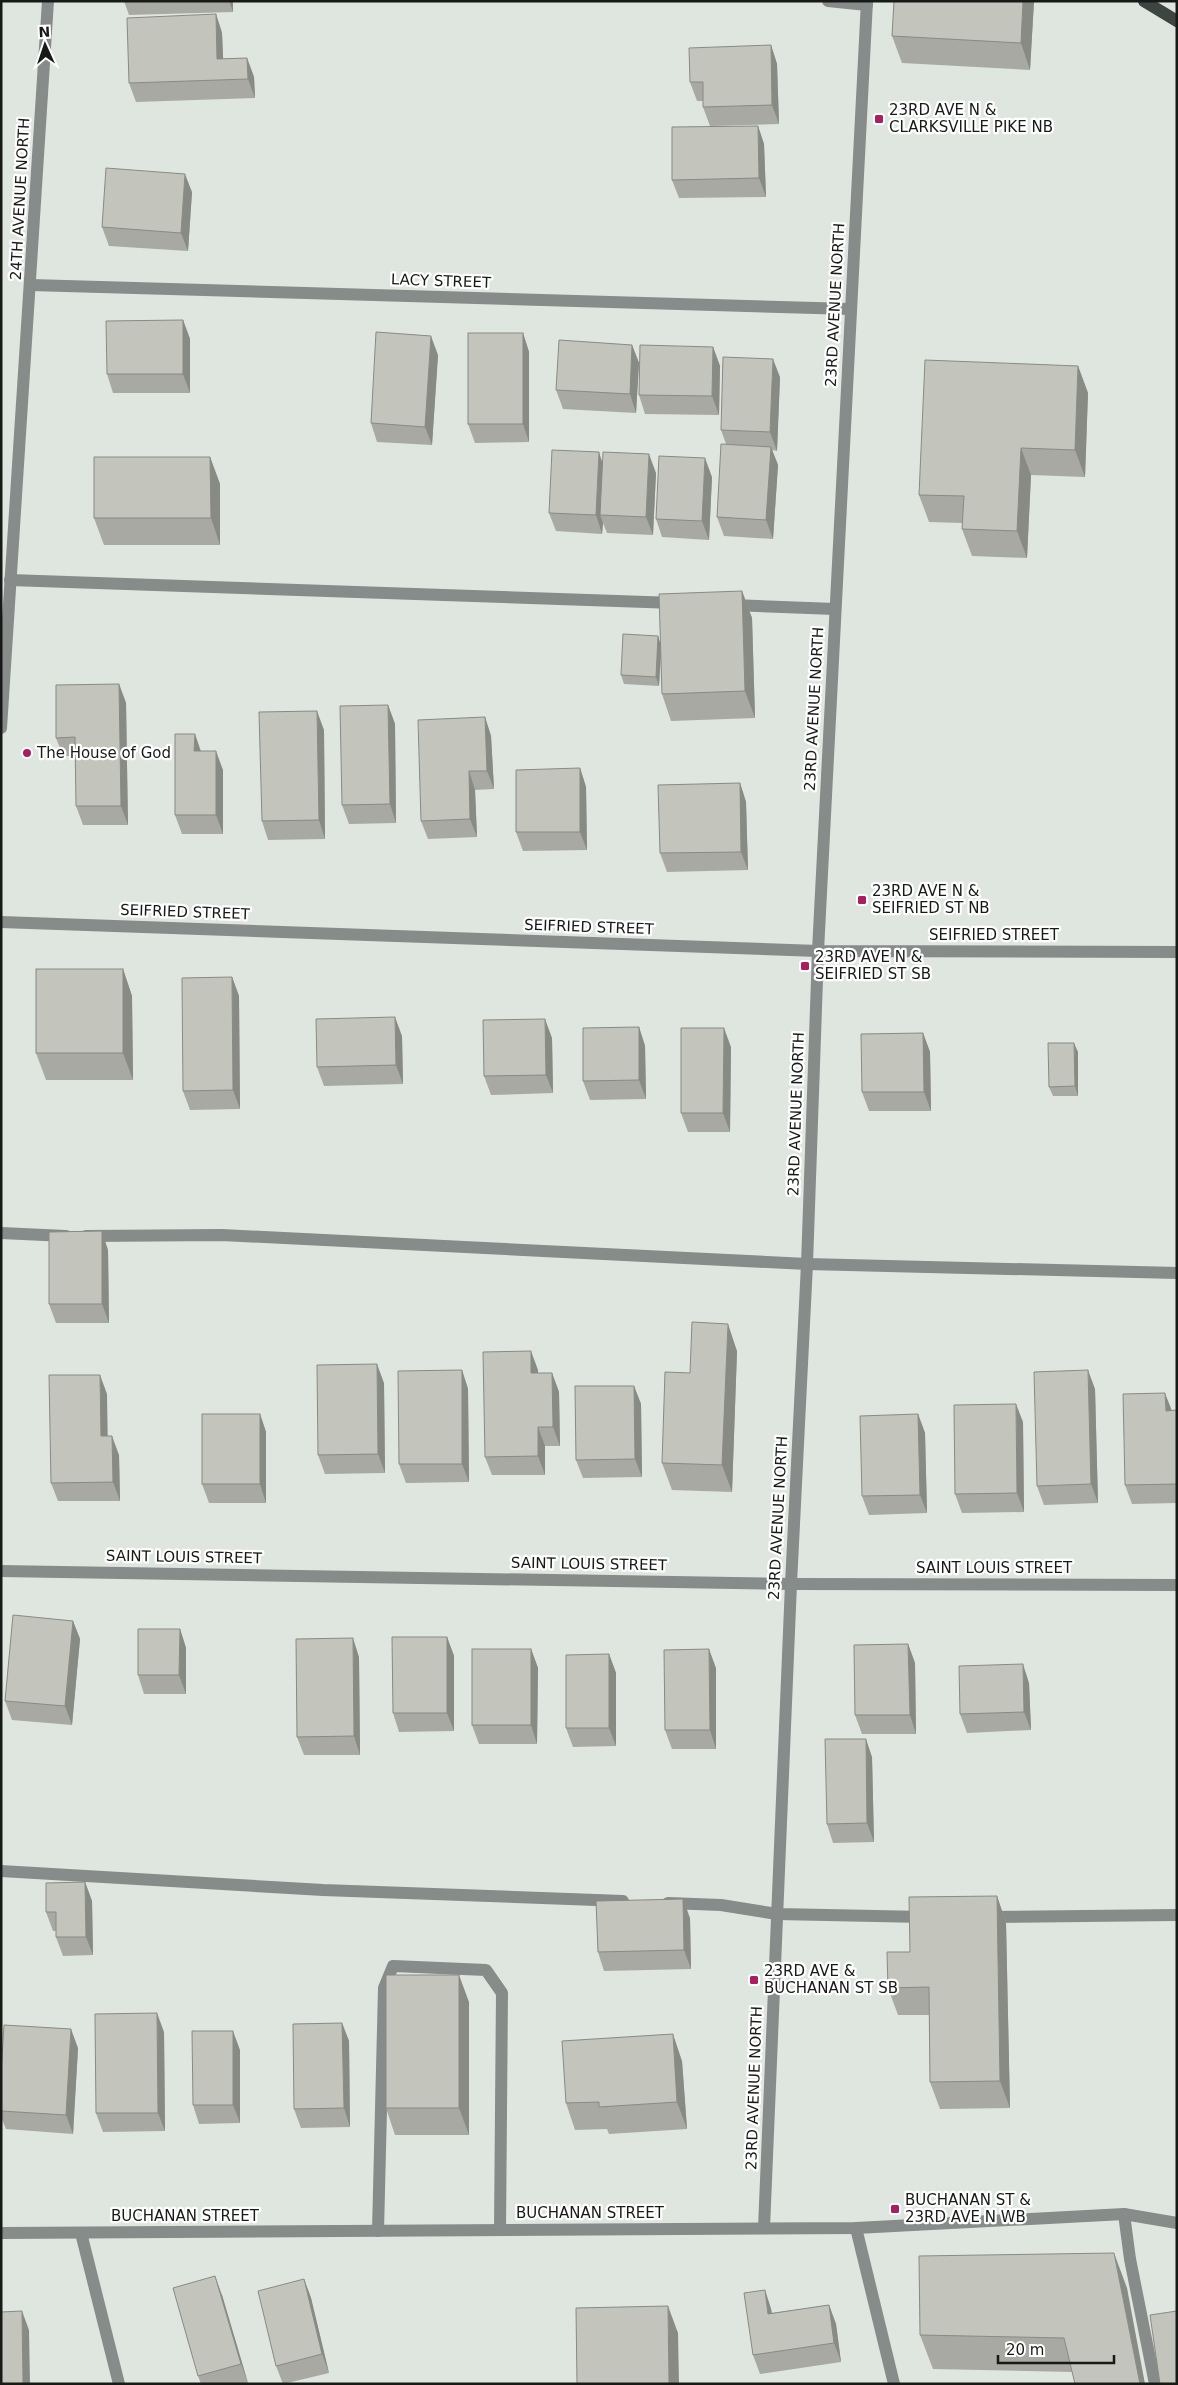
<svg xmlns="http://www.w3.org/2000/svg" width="1178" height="2385" viewBox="0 0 1178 2385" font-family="'DejaVu Sans',sans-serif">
	<rect width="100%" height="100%" fill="#dfe6df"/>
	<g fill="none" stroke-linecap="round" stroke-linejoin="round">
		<g stroke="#878b8a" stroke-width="12">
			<polyline points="828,1 867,5"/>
			<polyline points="31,285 851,309"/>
			<polyline points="10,580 675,603"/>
			<polyline points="732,605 835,609"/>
			<polyline points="1,728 48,1"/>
			<polyline points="1,922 818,951 1177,952"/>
			<polyline points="1,1233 66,1236"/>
			<polyline points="86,1236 222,1235 807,1264 1177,1273"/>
			<polyline points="1,1571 791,1584 1177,1585"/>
			<polyline points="1,1871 323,1890 623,1901"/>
			<polyline points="668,1903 721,1905 777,1914 925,1917"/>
			<polyline points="987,1917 1177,1915"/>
			<polyline points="1124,2214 1130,2259 1155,2384"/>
			<polyline points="764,2228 791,1584 807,1264 818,951 867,1"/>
			<polyline points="856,2228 894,2384"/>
			<polyline points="378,2231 384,1988 393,1966 486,1970 502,1993 500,2230"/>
			<polyline points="1,2233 856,2228 1124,2214 1177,2223"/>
			<polyline points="81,2233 119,2384"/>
		</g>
		<polyline stroke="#3d4543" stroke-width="12" points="1144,1 1177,21"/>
	</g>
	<g fill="#a8a9a2">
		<polygon points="124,1 233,1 233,12 129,15"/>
		<polygon points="894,1 1034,1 1030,70 902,63 892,36"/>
		<polygon points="216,14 222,33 223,59 247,58 254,77 255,98 136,102 129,83"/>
		<polygon points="771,45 777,64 779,124 710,126 703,107 703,101 697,101 690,82"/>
		<polygon points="758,126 764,144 766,197 679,198 672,180"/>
		<polygon points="192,192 188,251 109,246 102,227"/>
		<polygon points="183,320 190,339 190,393 113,393 107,374"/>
		<polygon points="523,333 529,352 529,442 475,443 468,424"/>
		<polygon points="632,345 639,363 636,413 563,409 556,390"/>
		<polygon points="713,347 720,366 719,415 645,414 639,395"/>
		<polygon points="438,355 432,445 377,442 371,423"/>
		<polygon points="1078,366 1088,393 1085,477 1031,475 1027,558 972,556 962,529 962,523 929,522 919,495"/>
		<polygon points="780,377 777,451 772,450 778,465 773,539 724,536 717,517 726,444 721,430"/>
		<polygon points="210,457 220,484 220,545 104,545 94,518"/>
		<polygon points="602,462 656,473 653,535 607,533 603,523 602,534 556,531 549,513"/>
		<polygon points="712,477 709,540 662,537 656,519"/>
		<polygon points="742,591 752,618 755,718 671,721 662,694 661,657 659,686 624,684 621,675 658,636 660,643"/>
		<polygon points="119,684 126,703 128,825 83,825 76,806 76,756 63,756 56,738"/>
		<polygon points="388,705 395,724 396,823 349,824 342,805"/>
		<polygon points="485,717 491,736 494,789 475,790 477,837 428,839 421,821"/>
		<polygon points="324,730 325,839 268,840 262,821"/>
		<polygon points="195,734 201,751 223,770 223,834 182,834 175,815"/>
		<polygon points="580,768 586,787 587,850 523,851 516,832"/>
		<polygon points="740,783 746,802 748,870 667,872 660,853"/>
		<polygon points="123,969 132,996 133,1080 46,1080 36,1053"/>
		<polygon points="232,977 239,996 240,1109 190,1110 183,1091"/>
		<polygon points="639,1027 645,1046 646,1099 590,1100 583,1081"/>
		<polygon points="923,1033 930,1052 931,1111 869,1111 862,1092"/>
		<polygon points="402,1036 403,1084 324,1086 317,1067"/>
		<polygon points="552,1038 553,1093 491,1095 484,1076"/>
		<polygon points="731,1047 730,1132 688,1132 681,1113"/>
		<polygon points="1078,1052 1078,1096 1053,1096 1049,1087"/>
		<polygon points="108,1250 109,1323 56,1323 49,1304"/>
		<polygon points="737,1351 732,1492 672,1490 662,1463 690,1373"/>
		<polygon points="462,1370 468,1389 469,1482 406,1483 399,1464"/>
		<polygon points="538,1370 538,1373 552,1373 559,1392 560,1446 545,1446 545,1475 492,1475 485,1457"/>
		<polygon points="384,1383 385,1473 325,1474 318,1455"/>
		<polygon points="634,1386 641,1404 642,1477 583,1478 576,1460"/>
		<polygon points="1095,1389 1098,1503 1044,1505 1037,1486"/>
		<polygon points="107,1394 107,1436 119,1455 120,1501 58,1501 51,1483"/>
		<polygon points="1177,1410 1177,1503 1132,1504 1125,1485 1172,1411"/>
		<polygon points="260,1414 266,1432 266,1503 209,1503 202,1484"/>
		<polygon points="918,1414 925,1433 927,1513 869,1515 862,1496"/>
		<polygon points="1023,1422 1024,1512 962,1513 955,1494"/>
		<polygon points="73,1621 80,1639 72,1725 12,1720 5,1701"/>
		<polygon points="180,1629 186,1648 186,1694 144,1694 138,1675"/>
		<polygon points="447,1637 454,1656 454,1731 399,1732 393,1713"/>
		<polygon points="908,1644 915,1663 916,1734 862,1734 855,1715"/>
		<polygon points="531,1649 538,1668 537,1744 479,1744 472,1725"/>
		<polygon points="609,1654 616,1673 616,1746 573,1747 566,1728"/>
		<polygon points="359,1657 360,1755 304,1755 297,1737"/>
		<polygon points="716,1668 716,1749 672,1749 665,1730"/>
		<polygon points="1029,1683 1031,1730 967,1733 960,1714"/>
		<polygon points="872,1757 874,1842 833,1843 827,1824"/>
		<polygon points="85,1882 92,1901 93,1955 63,1956 56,1937 56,1931 53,1931 46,1912"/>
		<polygon points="997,1896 1006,1923 1010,2108 940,2109 930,2082 929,2015 898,2015 888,1988 910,1952"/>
		<polygon points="690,1918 691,1969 604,1971 598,1952"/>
		<polygon points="469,2002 469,2135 395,2135 386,2108"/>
		<polygon points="342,2023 349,2041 350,2127 301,2128 294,2109"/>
		<polygon points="164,2032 165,2131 103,2132 96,2113"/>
		<polygon points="78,2048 73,2134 6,2129 1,2117 1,2074"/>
		<polygon points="240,2050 240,2123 199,2124 193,2105"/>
		<polygon points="682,2061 687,2129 609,2134 607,2129 575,2130 566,2103"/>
		<polygon points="304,2279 311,2298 329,2373 283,2384 276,2366"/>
		<polygon points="1127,2288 1073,2372 933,2369 920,2335"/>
		<polygon points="765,2290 771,2309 772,2313 829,2305 836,2324 841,2362 760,2374 753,2355"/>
		<polygon points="222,2295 248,2383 245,2384 201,2384 198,2376"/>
	</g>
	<g fill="#888a84">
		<polygon points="229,1 233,1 233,12"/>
		<polygon points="1023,1 1034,1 1030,70 1021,43"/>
		<polygon points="216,14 222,33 224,78 217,59"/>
		<polygon points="771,45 777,64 779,124 772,105"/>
		<polygon points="247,58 254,77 255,98 248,79"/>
		<polygon points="758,126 764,144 766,197 759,178"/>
		<polygon points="185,174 192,192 188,251 181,233"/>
		<polygon points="183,320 190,339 190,393 183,374"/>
		<polygon points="523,333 529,352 529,442 523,424"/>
		<polygon points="431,336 438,355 432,445 425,427"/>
		<polygon points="632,345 639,363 636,413 630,394"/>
		<polygon points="713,347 720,366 719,415 712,396"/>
		<polygon points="773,359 780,377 777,451 770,432"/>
		<polygon points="1078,366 1088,393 1085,477 1075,450"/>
		<polygon points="771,447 778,465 773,539 766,520"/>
		<polygon points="1021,448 1031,475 1027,558 1017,531"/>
		<polygon points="599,452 605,471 600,515 603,523 602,534 596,515"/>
		<polygon points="649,454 656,473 653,535 646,517"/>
		<polygon points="210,457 220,484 220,545 211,518"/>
		<polygon points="705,458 712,477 709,540 702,521"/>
		<polygon points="742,591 752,618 755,718 745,691"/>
		<polygon points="658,636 661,646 659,686 656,677"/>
		<polygon points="119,684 126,703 128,825 121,806"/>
		<polygon points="388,705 395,724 396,823 390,804"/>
		<polygon points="317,711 324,730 325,839 319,820"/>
		<polygon points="485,717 491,736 494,789 487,771"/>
		<polygon points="195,734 201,753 194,751"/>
		<polygon points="216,751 223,770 223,834 216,815"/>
		<polygon points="580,768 586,787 587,850 580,832"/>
		<polygon points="469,771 475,790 477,837 470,819"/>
		<polygon points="740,783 746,802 748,870 741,852"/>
		<polygon points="123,969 132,996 133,1080 123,1053"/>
		<polygon points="232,977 239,996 240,1109 233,1090"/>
		<polygon points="395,1017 402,1036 403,1084 396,1065"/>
		<polygon points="545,1019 552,1038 553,1093 546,1075"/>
		<polygon points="639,1027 645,1046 646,1099 639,1080"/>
		<polygon points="724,1028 731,1047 730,1132 723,1113"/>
		<polygon points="923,1033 930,1052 931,1111 924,1092"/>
		<polygon points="1074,1043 1078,1052 1078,1096 1075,1086"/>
		<polygon points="102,1231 108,1250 109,1323 102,1304"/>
		<polygon points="728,1324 737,1351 732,1492 722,1465"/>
		<polygon points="531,1351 538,1370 538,1392 531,1373"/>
		<polygon points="377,1364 384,1383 385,1473 378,1454"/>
		<polygon points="462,1370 468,1389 469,1482 462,1464"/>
		<polygon points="1088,1370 1095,1389 1098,1503 1091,1484"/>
		<polygon points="552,1373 559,1392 560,1446 553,1427"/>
		<polygon points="100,1375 107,1394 108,1455 101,1436"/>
		<polygon points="634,1386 641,1404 642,1477 635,1459"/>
		<polygon points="1165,1393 1172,1411 1166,1411"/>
		<polygon points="1016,1404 1023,1422 1024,1512 1017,1493"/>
		<polygon points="260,1414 266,1432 266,1503 260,1484"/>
		<polygon points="918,1414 925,1433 927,1513 920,1495"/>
		<polygon points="538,1427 545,1446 545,1475 538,1456"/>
		<polygon points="112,1436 119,1455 120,1501 113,1482"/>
		<polygon points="73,1621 80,1639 72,1725 65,1706"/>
		<polygon points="180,1629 186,1648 186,1694 179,1675"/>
		<polygon points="447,1637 454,1656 454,1731 447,1713"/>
		<polygon points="353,1638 359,1657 360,1755 354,1736"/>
		<polygon points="908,1644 915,1663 916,1734 910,1715"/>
		<polygon points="531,1649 538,1668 537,1744 531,1725"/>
		<polygon points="709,1649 716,1668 716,1749 710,1730"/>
		<polygon points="609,1654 616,1673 616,1746 609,1728"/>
		<polygon points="1023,1664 1029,1683 1031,1730 1024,1712"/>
		<polygon points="866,1739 872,1757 874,1842 867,1823"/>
		<polygon points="85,1882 92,1901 93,1955 86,1937"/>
		<polygon points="997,1896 1006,1923 1010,2108 1000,2081"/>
		<polygon points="683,1899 690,1918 691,1969 684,1950"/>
		<polygon points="459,1975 469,2002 469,2135 459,2108"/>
		<polygon points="157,2013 164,2032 165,2131 158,2113"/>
		<polygon points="342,2023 349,2041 350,2127 344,2108"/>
		<polygon points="71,2029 78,2048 73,2134 66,2115"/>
		<polygon points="233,2031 240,2050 240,2123 233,2105"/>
		<polygon points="673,2034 682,2061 687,2129 677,2102"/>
		<polygon points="1114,2253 1127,2288 1145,2384 1140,2384"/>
		<polygon points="215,2276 222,2295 248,2383 241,2364"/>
		<polygon points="304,2279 311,2298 329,2373 322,2354"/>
		<polygon points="765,2290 771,2309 775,2333 768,2314"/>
		<polygon points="829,2305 836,2324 841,2362 834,2343"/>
		<polygon points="668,2306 678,2333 679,2384 669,2384"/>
		<polygon points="22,2311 29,2330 30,2384 23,2384"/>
	</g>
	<g fill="#c3c5bc" stroke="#888a84">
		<polygon points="894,1 1023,1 1021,43 892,36"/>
		<polygon points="216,14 217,59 247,58 248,79 129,83 127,18"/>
		<polygon points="771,45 772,105 703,107 703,82 690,82 689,48"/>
		<polygon points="758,126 759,178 672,180 672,127"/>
		<polygon points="106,168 185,174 181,233 102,227"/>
		<polygon points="183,320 183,374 107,374 106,321"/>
		<polygon points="376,332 431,336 425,427 371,423"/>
		<rect x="468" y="333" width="55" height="91"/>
		<polygon points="559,340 632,345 630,394 556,390"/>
		<polygon points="640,345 713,347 712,396 639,395"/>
		<polygon points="723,357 773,359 770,432 721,430"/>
		<polygon points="925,360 1078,366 1075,450 1021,448 1017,531 962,529 964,496 919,495"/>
		<polygon points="721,444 771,447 766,520 717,517"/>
		<polygon points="552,450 599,452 596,515 549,513"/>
		<polygon points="603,452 649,454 646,517 600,515"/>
		<polygon points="659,456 705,458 702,521 656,519"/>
		<polygon points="94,457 210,457 211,518 94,518"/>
		<polygon points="742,591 745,691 662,694 659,594"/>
		<polygon points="623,634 658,636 656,677 621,675"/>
		<polygon points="119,684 121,806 76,806 75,737 56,738 56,685"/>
		<polygon points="388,705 390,804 342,805 340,706"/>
		<polygon points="317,711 319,820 262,821 259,712"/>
		<polygon points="485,717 487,771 469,771 470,819 421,821 418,720"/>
		<polygon points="175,734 195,734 194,751 216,751 216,815 175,815"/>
		<polygon points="580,768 580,832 516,832 516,770"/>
		<polygon points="740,783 741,852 660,853 658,785"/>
		<rect x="36" y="969" width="87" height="84"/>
		<polygon points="232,977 233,1090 183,1091 182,978"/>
		<polygon points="395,1017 396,1065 317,1067 316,1019"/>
		<polygon points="545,1019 546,1075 484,1076 483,1020"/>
		<polygon points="639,1027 639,1080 583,1081 583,1028"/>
		<polygon points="681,1028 724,1028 723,1113 681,1113"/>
		<polygon points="923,1033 924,1092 862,1092 861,1034"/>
		<polygon points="1048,1043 1074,1043 1075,1086 1049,1087"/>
		<polygon points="102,1231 102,1304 49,1304 49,1232"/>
		<polygon points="692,1322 728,1324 722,1465 662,1463 665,1372 690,1373"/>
		<polygon points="531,1351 531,1373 552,1373 553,1427 538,1427 538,1456 485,1457 483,1352"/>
		<polygon points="377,1364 378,1454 318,1455 317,1365"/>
		<polygon points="462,1370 462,1464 399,1464 398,1371"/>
		<polygon points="1088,1370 1091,1484 1037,1486 1034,1372"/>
		<polygon points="49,1375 100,1375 101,1436 112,1436 113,1482 51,1483"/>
		<polygon points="575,1386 634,1386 635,1459 576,1460"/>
		<polygon points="1165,1393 1166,1411 1177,1410 1177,1484 1125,1485 1123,1394"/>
		<polygon points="1016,1404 1017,1493 955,1494 954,1405"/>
		<rect x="202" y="1414" width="58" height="70"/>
		<polygon points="918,1414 920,1495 862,1496 860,1416"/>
		<polygon points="13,1615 73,1621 65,1706 5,1701"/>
		<polygon points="138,1629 180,1629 179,1675 138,1675"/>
		<polygon points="392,1637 447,1637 447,1713 393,1713"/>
		<polygon points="353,1638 354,1736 297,1737 296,1639"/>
		<polygon points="908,1644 910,1715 855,1715 854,1645"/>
		<rect x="472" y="1649" width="59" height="76"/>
		<polygon points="709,1649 710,1730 665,1730 664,1650"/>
		<polygon points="609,1654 609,1728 566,1728 566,1655"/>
		<polygon points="1023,1664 1024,1712 960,1714 959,1666"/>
		<polygon points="825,1739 866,1739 867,1823 827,1824"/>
		<polygon points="85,1882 86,1937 56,1937 56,1912 46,1912 46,1883"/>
		<polygon points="997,1896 1000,2081 930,2082 929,1987 888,1988 887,1952 910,1952 909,1897"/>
		<polygon points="683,1899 684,1950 598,1952 596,1901"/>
		<rect x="386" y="1975" width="73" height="133"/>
		<polygon points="157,2013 158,2113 96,2113 95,2014"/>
		<polygon points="342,2023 344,2108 294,2109 293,2024"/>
		<polygon points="4,2025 71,2029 66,2115 1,2111 1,2074"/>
		<polygon points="192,2031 233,2031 233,2105 193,2105"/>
		<polygon points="673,2034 677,2102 599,2107 599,2102 566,2103 562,2041"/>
		<polygon points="1114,2253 1140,2384 1075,2384 1064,2338 920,2335 919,2256"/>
		<polygon points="215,2276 241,2364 198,2376 173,2288"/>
		<polygon points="304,2279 322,2354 276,2366 258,2291"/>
		<polygon points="765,2290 768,2314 829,2305 834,2343 753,2355 744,2293"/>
		<polygon points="668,2306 669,2384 577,2384 576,2308"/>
		<polygon points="22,2311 23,2384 1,2384 1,2312"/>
		<polygon points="1177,2311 1177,2384 1160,2384 1150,2315"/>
	</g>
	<g fill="#aa1d5e" stroke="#fff" stroke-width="2">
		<rect x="874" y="114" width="10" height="10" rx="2.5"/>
		<circle cx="27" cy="753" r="5"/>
		<rect x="857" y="895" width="10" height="10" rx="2.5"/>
		<rect x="800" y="961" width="10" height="10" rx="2.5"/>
		<rect x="749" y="1975" width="10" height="10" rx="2.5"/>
		<rect x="890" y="2204" width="10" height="10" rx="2.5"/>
	</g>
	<g text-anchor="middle" stroke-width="4.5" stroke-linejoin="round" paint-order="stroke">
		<g font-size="15" fill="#171a17" stroke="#fff" text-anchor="start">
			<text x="889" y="115">23RD AVE N &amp;<tspan x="889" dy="17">CLARKSVILLE PIKE NB</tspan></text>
			<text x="37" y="758">The House of God</text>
			<text x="872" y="896">23RD AVE N &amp;<tspan x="872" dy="17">SEIFRIED ST NB</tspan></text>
			<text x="815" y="962">23RD AVE N &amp;<tspan x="815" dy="17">SEIFRIED ST SB</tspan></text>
			<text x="764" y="1976">23RD AVE &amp;<tspan x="764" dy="17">BUCHANAN ST SB</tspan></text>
			<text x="905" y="2205">BUCHANAN ST &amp;<tspan x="905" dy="17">23RD AVE N WB</tspan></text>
		</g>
		<g font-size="15" fill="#171a17" stroke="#fff">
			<text transform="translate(20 199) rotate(-87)" y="5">24TH AVENUE NORTH</text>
			<text transform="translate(441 281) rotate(2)" y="5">LACY STREET</text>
			<text transform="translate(835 305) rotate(-87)" y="5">23RD AVENUE NORTH</text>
			<text transform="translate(814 709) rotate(-87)" y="5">23RD AVENUE NORTH</text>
			<text transform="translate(185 912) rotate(2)" y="5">SEIFRIED STREET</text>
			<text transform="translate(589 927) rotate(2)" y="5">SEIFRIED STREET</text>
			<text x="994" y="940">SEIFRIED STREET</text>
			<text transform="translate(796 1114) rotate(-88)" y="5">23RD AVENUE NORTH</text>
			<text transform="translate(778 1518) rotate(-87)" y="5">23RD AVENUE NORTH</text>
			<text transform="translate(184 1557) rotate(1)" y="5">SAINT LOUIS STREET</text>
			<text transform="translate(589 1564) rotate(1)" y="5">SAINT LOUIS STREET</text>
			<text x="994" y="1573">SAINT LOUIS STREET</text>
			<text transform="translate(754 2088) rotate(-88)" y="5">23RD AVENUE NORTH</text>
			<text x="590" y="2218">BUCHANAN STREET</text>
			<text x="185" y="2221">BUCHANAN STREET</text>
		</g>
	</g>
	<rect width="1178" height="2385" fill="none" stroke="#171a17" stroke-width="5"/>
	<g transform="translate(45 45) rotate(357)" stroke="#ffffff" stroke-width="4" paint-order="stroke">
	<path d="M0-4L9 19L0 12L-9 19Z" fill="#171a17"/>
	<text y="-8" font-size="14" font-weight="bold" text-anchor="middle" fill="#171a17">N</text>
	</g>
	<path d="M998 2355v8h116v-8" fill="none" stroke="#171a17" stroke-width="2.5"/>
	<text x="1006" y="2355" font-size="15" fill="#171a17" stroke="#ffffff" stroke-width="4" paint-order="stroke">20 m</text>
</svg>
